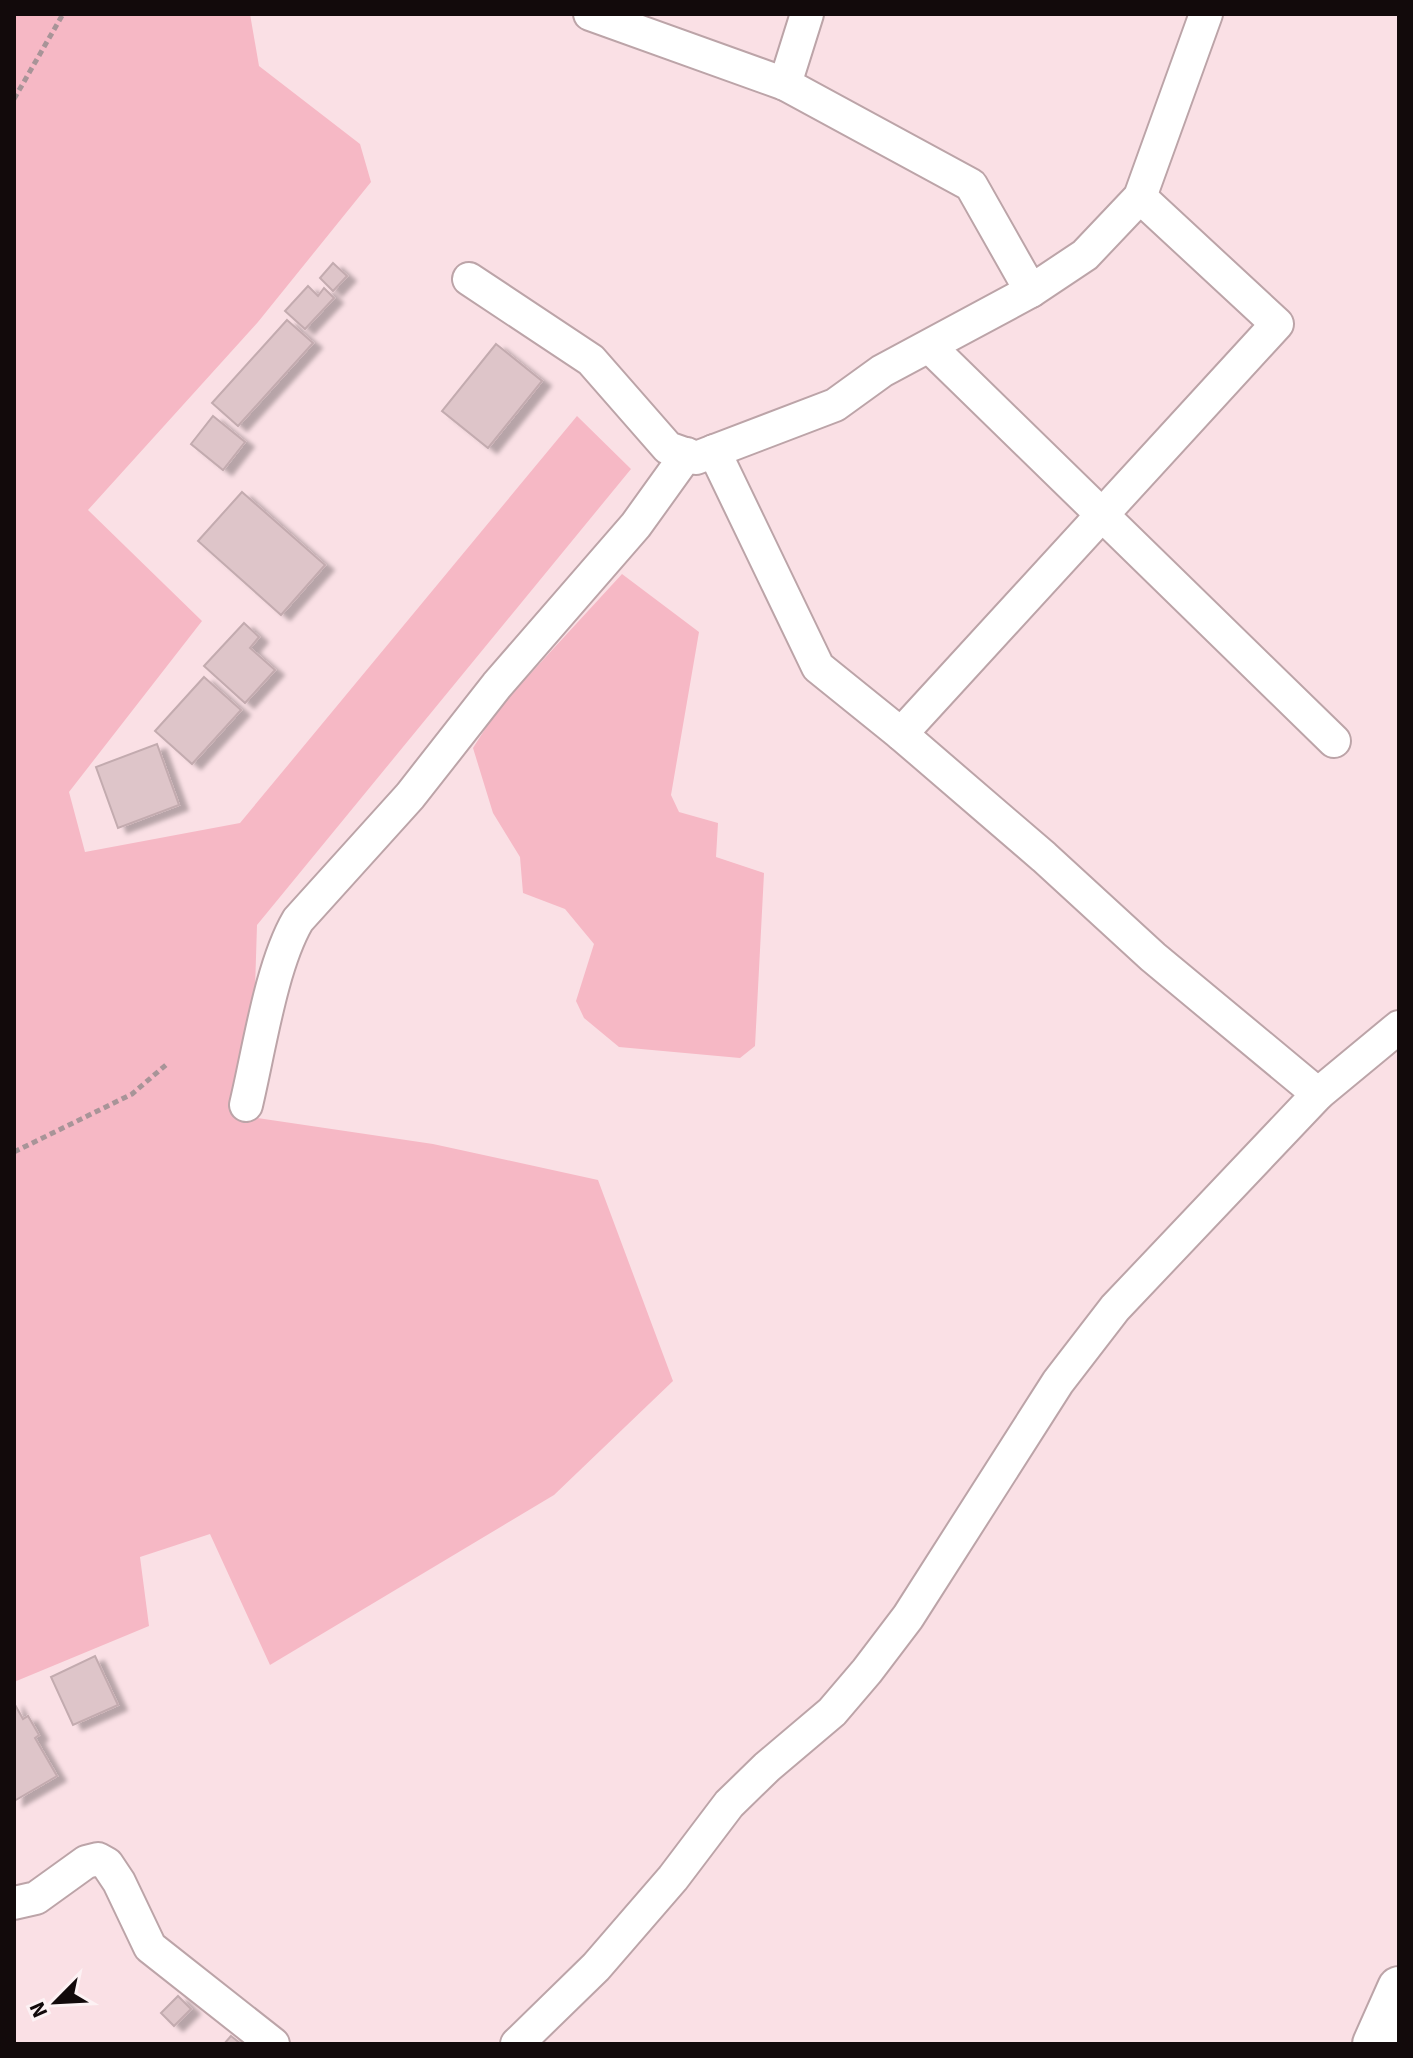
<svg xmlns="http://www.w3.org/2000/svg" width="1413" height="2058" viewBox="0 0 1413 2058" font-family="'Source Sans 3',sans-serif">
	<defs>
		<filter id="shadow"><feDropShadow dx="9" dy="5" stdDeviation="2" flood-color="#0004"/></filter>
	</defs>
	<rect width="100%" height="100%" fill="#fae0e5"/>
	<g fill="#f6b8c5">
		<polygon points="14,14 250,14 259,66 360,144 371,182 258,322 88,510 202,621 69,792 85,852 240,823 577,416 631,469 257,925 251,1117 433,1144 598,1180 673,1381 554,1495 270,1665 210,1534 140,1557 149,1626 14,1682"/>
		<polygon points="622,574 699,632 671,795 679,812 718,823 716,857 764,873 755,1046 740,1058 619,1047 584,1018 576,1001 594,944 565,909 523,893 520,857 493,813 473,748 497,710"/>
	</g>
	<g fill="#dec5c9" stroke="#c3abaf" stroke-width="2" filter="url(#shadow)">
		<polygon points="333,263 347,276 333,291 320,278"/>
		<polygon points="308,286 318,296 324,288 334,298 305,329 285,311"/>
		<polygon points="287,320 313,343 238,426 212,403"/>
		<polygon points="496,344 542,381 488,448 442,411"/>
		<polygon points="213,416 245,442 223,470 191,444"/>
		<polygon points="242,492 325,565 281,615 198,541"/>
		<polygon points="244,623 259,637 250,648 275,670 245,703 204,666"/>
		<polygon points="204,677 241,710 192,764 155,731"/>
		<polygon points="157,744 179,805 118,828 96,767"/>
		<polygon points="95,1656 118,1705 73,1725 51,1677"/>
		<polygon points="14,1703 23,1719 28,1716 39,1735 35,1738 57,1776 14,1801"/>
		<polygon points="178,1996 191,2009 174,2026 161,2013"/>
		<polygon points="231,2036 241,2044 224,2044"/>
	</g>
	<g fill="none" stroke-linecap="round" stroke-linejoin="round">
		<defs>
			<g id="minor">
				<polyline points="590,14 785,84 971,185 1031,291 1085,255 1140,197 1206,14"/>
				<polyline points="785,84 807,14"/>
				<polyline points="469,279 591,360 668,448 696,458 835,405 882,371 1031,291"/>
				<polyline points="930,347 1334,741"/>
				<polyline points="714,451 818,667 901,734"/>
				<polyline points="1318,1094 1399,1027"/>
				<path d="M246 1105C259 1051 271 966 298 920L410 796 497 685 636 525 687 454"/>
				<polyline points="14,1903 36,1898 86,1862 98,1859 107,1864 119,1882 150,1947 273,2044"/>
				<polyline points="517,2044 596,1967 673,1878 729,1804 767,1767 832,1712 867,1671 908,1617 1058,1382 1115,1308 1318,1094 1153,957 1044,857 901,734 1277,324 1140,197"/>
			</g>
			<polyline id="tertiary" points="1374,2044 1399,1988"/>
		</defs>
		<use href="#minor" stroke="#bca4a8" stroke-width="36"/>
		<use href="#tertiary" stroke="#bca4a8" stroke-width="46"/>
		<g stroke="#a89498" stroke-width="5" stroke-dasharray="6 4" stroke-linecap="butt">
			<polyline points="14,99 63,14"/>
			<polyline points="14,1152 132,1094 167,1064"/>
		</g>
		<use href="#minor" stroke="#fff" stroke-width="32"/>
		<use href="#tertiary" stroke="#fff" stroke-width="42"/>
	</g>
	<rect width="1413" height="2058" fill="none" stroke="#120a0b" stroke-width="32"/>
	<g transform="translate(56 2002) rotate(246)" stroke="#fdf2f4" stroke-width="6" paint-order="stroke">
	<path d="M0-6L14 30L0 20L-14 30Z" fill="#120a0b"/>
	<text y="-12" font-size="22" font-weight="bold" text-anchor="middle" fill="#120a0b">N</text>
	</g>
</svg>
